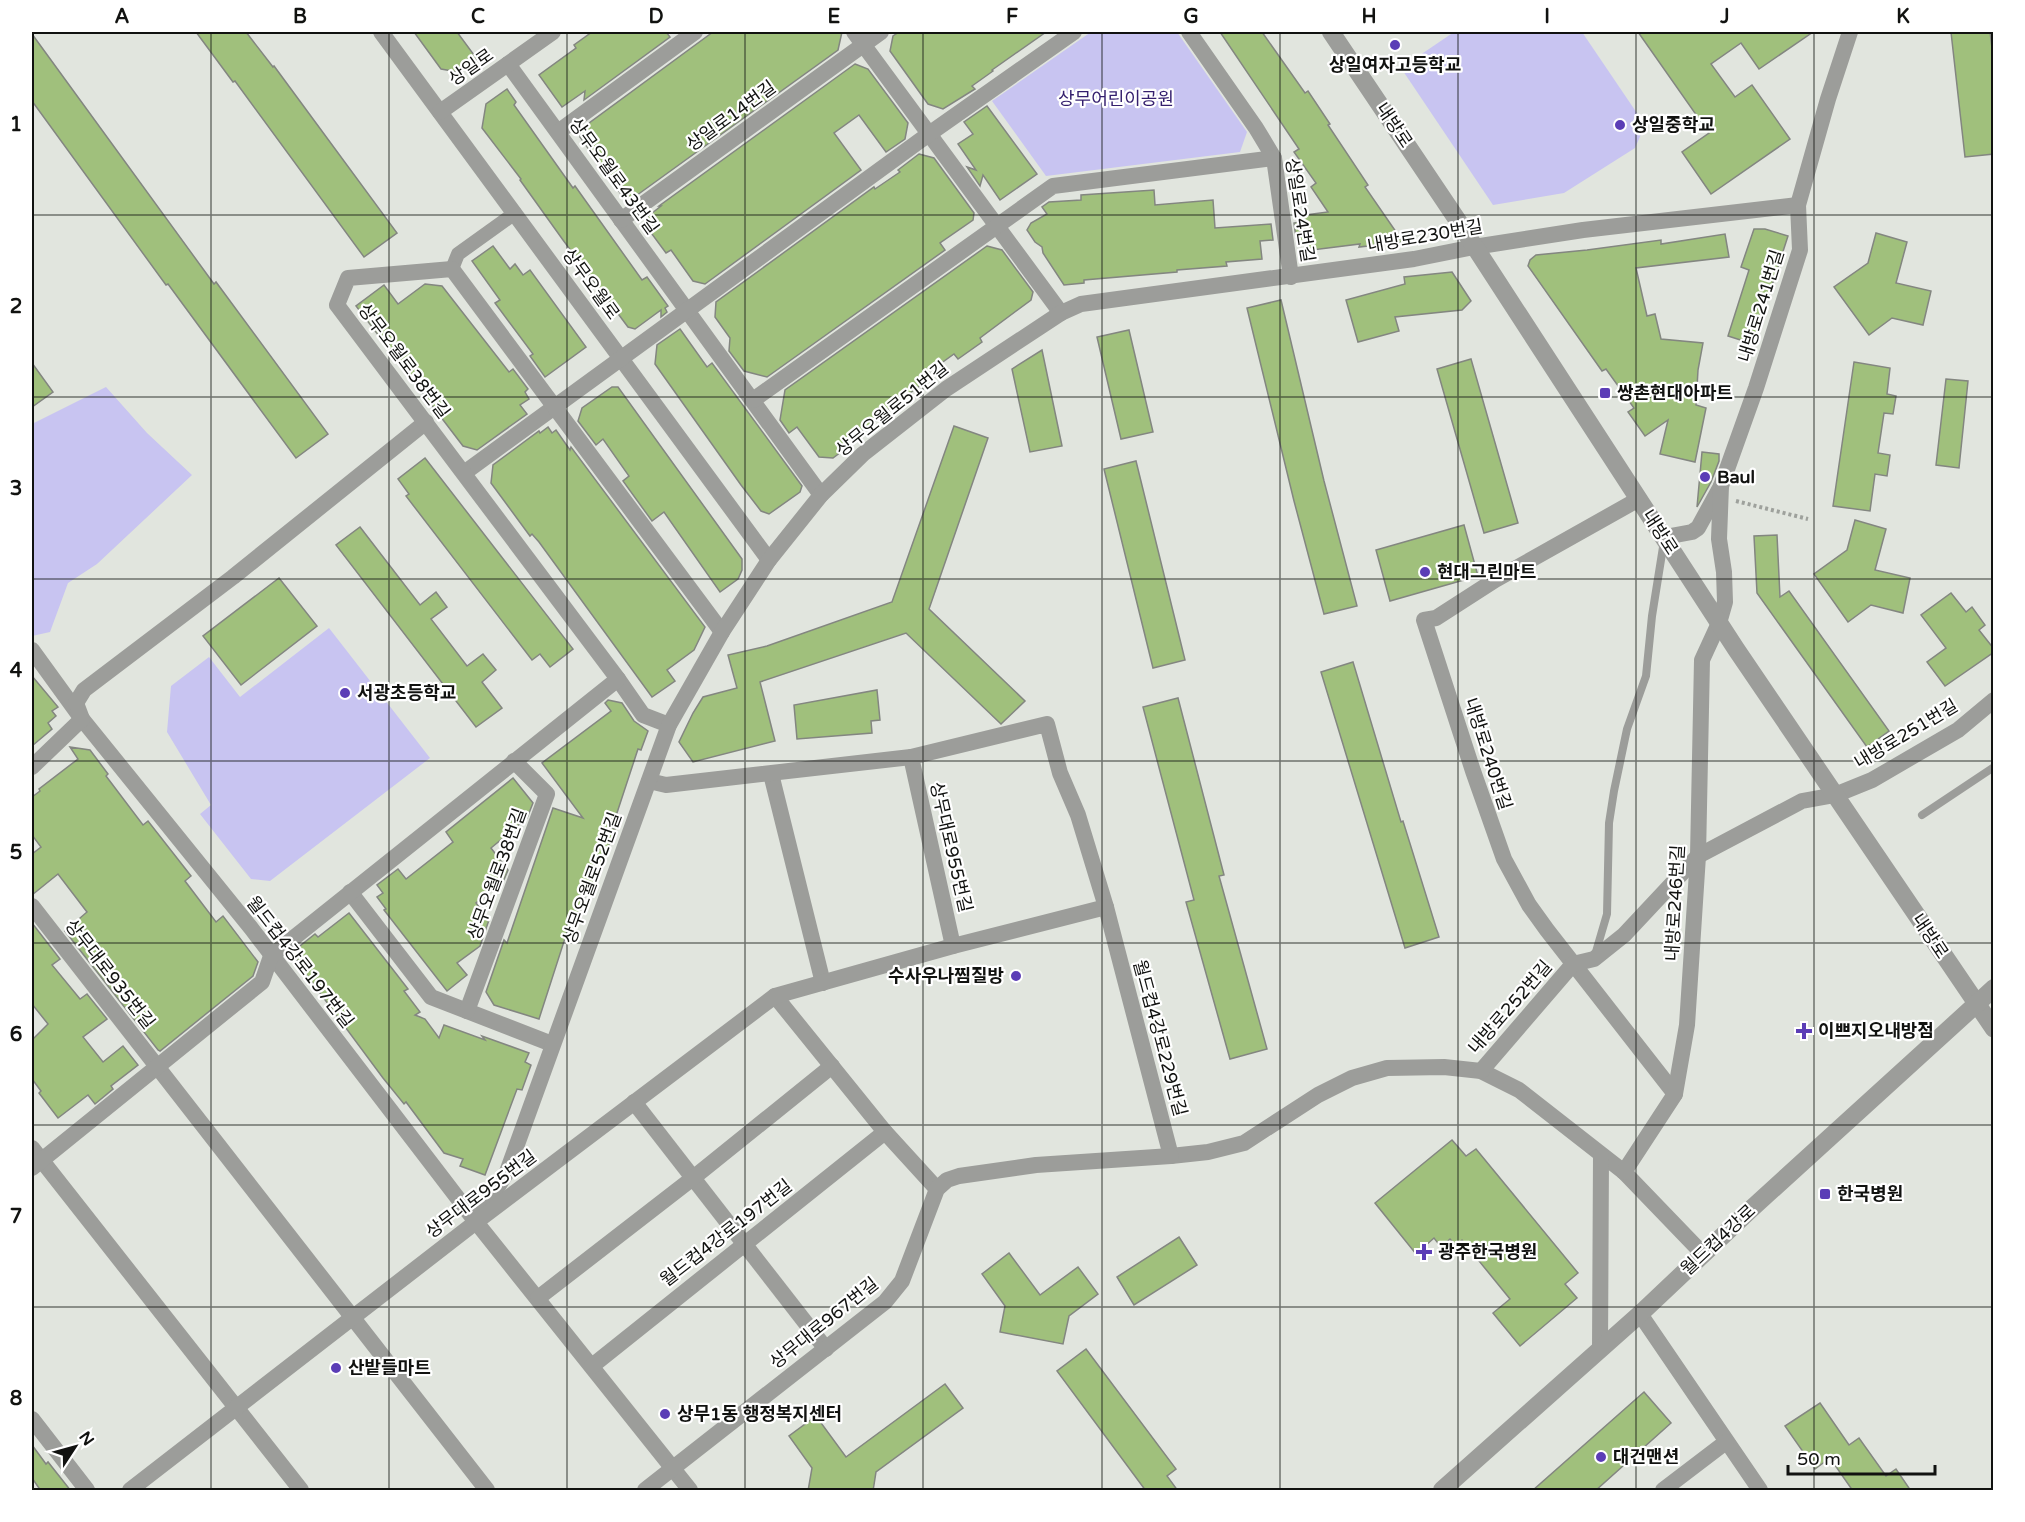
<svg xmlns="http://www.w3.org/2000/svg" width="2025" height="1522" viewBox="0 0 2025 1522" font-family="'Varela Round','Noto Sans KR',sans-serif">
	<rect width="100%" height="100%" fill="#e1e5de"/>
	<g fill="#c8c4f1">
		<polygon points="1091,32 1177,32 1247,132 1240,152 1046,176 992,101"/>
		<polygon points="1454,32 1582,32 1645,125 1635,148 1564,193 1493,205 1401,68"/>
		<polygon points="106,387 147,433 192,475 97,564 68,583 50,632 32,636 32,424"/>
		<polygon points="329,628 430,758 270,881 251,879 200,814 211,805 167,732 171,686 209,657 240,697"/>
	</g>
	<g fill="#a0c07c" stroke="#838680" stroke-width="1.5">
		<polygon points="196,32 246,32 273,67 274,66 397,233 364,257 235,81 233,82"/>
		<polygon points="414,32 457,32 477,59 458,72 441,69"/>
		<polygon points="592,32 666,32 670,37 584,100 585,91 562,107 539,75 576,48 574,45"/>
		<polygon points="713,32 842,32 838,50 633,198 621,194 580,137 581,129"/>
		<polygon points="899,32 1046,32 992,70 993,71 972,86 975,89 943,109 928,104 890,51 893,36"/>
		<polygon points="1220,32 1262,32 1305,93 1308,91 1330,124 1328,125 1368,185 1365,187 1403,242 1359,247 1360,244 1312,250 1296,238 1294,223 1299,222 1298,216 1328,212 1311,187 1316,183 1294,152 1299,149"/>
		<polygon points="1638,32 1813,32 1759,69 1741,43 1711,64 1735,97 1752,85 1790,139 1711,194 1682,152 1709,133"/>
		<polygon points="1951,32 1990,32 1994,64 1994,154 1965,157"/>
		<polygon points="32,34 214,284 216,282 328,434 296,458 168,284 166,285 32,101"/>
		<polygon points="855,64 868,69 908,123 905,139 886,152 859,115 834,133 861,170 705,284 693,281 671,250 666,253 646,226 651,222 647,217 661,206 659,206"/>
		<polygon points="507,89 516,102 514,105 573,188 575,186 642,280 647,277 668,306 665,308 667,312 661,317 661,310 635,329 628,327 563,240 520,180 521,179 482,128 486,104"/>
		<polygon points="987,106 1037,174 1000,200 983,175 980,186 967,167 976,170 958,144 973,134 964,122"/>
		<polygon points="919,154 934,158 974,213 973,220 940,243 945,250 767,377 744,371 729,351 730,338 715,317 716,302 874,187 875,189 900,172 898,170"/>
		<polygon points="1154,190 1155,205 1213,200 1215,228 1271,224 1273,240 1260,241 1262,259 1226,262 1227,266 1177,270 1177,272 1084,280 1084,283 1064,285 1043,253 1042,247 1035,242 1027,230 1031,223 1047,214 1042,207 1049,202 1081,200 1081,195"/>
		<polygon points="1754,229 1765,229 1788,236 1753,344 1728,336 1749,270 1741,267"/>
		<polygon points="1876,233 1907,242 1896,283 1931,291 1923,325 1892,318 1869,335 1834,287 1868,263"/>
		<polygon points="1725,234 1729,257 1636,268 1647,316 1655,314 1661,339 1703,343 1698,370 1696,405 1706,408 1695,462 1660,454 1668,420 1645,436 1628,412 1634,408 1606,369 1602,371 1528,266 1530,260 1536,255 1587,250 1661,240 1661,244"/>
		<polygon points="493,246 510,269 515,264 523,275 530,270 586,347 545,377 530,356 533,354 495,303 500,300 472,261"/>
		<polygon points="987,246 1002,250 1033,292 1031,300 980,338 982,342 958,359 954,354 929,372 932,377 888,409 889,412 862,431 845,449 833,458 819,457 797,427 789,433 780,420 785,390"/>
		<polygon points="1452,272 1471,301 1462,310 1395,317 1399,331 1358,342 1346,300 1405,284 1404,277"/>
		<polygon points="425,284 442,286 509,372 513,369 528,389 525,392 529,399 520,405 527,414 477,450 463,446 356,306 384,285 398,304"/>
		<polygon points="1281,300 1324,481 1357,606 1324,614 1294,501 1247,308"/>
		<polygon points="680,329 707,367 712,363 802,486 800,492 769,514 761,511 741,485 655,364 657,345"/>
		<polygon points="1129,330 1153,432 1121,439 1097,337"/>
		<polygon points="1042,350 1062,446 1030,452 1012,369"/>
		<polygon points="1471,359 1518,523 1484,533 1437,369"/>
		<polygon points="1854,362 1890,368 1887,394 1896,396 1893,414 1884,413 1878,453 1890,455 1887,476 1875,474 1870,511 1833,506"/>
		<polygon points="32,363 53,392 32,407"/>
		<polygon points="1946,379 1968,381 1959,468 1936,465"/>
		<polygon points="612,387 618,387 742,559 742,570 738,579 720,592 664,512 652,521 623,481 629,476 603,439 596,445 578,421 582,408"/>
		<polygon points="954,426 988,438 929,609 1025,701 1001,724 906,633 760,682 775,741 693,762 679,742 693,713 703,697 737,688 728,655 767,646 892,602"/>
		<polygon points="548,427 552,433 556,430 570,450 571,447 705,627 694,650 667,670 675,681 652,697 539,542 532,534 530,536 491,483 493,465 539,431 540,433"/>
		<polygon points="1702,452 1719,454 1719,461 1711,482 1697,507"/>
		<polygon points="425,458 573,649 550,667 540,654 532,660 406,496 409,494 398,479"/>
		<polygon points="1136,461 1185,660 1153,668 1104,469"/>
		<polygon points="1855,520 1886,529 1875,570 1910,578 1903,613 1871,605 1848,622 1814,574 1847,550"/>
		<polygon points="1464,525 1478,576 1390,601 1376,550"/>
		<polygon points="360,527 420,605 436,592 447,607 431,619 467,666 483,654 496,670 482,682 502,708 476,727 336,545"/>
		<polygon points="1777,535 1780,597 1789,591 1889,731 1867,747 1757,593 1754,536"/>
		<polygon points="279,578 317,626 241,685 203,636"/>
		<polygon points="1951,593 1966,612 1972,607 1985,625 1979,630 1994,649 1994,652 1945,686 1927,662 1946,648 1921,615"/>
		<polygon points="1353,662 1401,822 1403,821 1439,937 1405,948 1321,672"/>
		<polygon points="32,676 58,707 52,711 56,716 48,723 52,729 32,746"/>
		<polygon points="877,690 880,720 871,721 872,733 797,739 794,705"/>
		<polygon points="1178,698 1224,875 1219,876 1267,1049 1230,1059 1186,902 1194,900 1143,707"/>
		<polygon points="608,700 622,703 634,721 648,731 641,750 638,749 612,828 615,829 591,895 586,893 572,933 567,932 539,1019 494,1005 486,992 504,940 507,943 553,808 583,818 542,763 611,711 605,703"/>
		<polygon points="70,747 90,750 108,774 106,776 143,825 148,821 191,876 185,881 216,922 223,916 258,962 253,976 160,1051 158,1050 65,931 87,912 58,874 32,895 32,854 41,847 32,835 32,797 40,791 39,789 78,759"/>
		<polygon points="513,778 533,803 527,818 491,848 508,870 503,882 476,903 489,920 480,946 457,963 467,975 447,991 384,910 386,909 377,897 383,893 377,885 398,869 406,879 453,842 446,832"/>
		<polygon points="349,913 408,989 404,991 420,1012 415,1015 425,1019 439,1038 444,1025 485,1040 482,1036 529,1053 525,1062 531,1065 522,1090 517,1089 485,1175 460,1166 463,1159 444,1153 406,1102 404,1104 383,1078 297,962 300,946 315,934 318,937"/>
		<polygon points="32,923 60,959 52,965 80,999 87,994 107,1019 83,1037 103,1062 123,1046 138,1065 111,1086 113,1089 95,1104 88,1095 58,1118 39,1093 41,1091 32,1079 32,1040 48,1024 32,1004"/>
		<polygon points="1452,1140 1466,1156 1476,1149 1578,1273 1565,1284 1577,1298 1520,1346 1493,1313 1510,1299 1462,1240 1456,1246 1450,1239 1441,1247 1434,1238 1416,1254 1375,1203"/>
		<polygon points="1179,1237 1197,1265 1134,1305 1117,1277"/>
		<polygon points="1009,1253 1040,1295 1078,1267 1098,1294 1069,1316 1063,1344 1000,1332 1005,1306 982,1274"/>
		<polygon points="1086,1349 1176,1469 1167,1476 1178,1491 1146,1491 1057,1371"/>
		<polygon points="945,1384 963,1408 876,1472 873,1491 808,1491 812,1468 789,1436 816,1416 846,1457"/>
		<polygon points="1644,1392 1671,1423 1595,1491 1532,1491"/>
		<polygon points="1820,1403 1849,1445 1859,1438 1886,1476 1896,1469 1911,1491 1853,1491 1830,1458 1815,1469 1785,1426"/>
		<polygon points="32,1445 46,1464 48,1462 71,1491 41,1491 32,1478"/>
	</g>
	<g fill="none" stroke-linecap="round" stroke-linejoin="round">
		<polyline stroke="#9ea19c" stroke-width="4" stroke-dasharray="3 3" stroke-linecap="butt" points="1736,501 1808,519"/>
		<g stroke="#9c9d9a" stroke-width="8">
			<polyline points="1922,815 1994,767"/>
			<polyline points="1595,955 1607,914 1609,823 1614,791 1627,729 1646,676 1652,616 1664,541"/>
		</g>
		<polyline stroke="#9c9d9a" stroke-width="14" points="452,269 458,254 515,213"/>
		<g stroke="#9c9d9a" stroke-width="16">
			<polyline points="381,32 769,560"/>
			<polyline points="854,32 1061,313"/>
			<polyline points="1189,32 1256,128 1274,158 1291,277"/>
			<polyline points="508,64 821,495"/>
			<polyline points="440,112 553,32"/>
			<polyline points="558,132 695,32"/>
			<polyline points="621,220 881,32"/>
			<polyline points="753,400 1053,186 1274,158"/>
			<polyline points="464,473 929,134 1074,32"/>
			<polyline points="1639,499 1495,580 1436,618 1424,620 1473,771 1504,859 1529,905 1547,930 1675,1094"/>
			<polyline points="1665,537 1692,532 1698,528 1721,486 1756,388 1800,250 1798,205 1828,99 1850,32"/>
			<polyline points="32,650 82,719 251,928 476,1222 690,1490"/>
			<polyline points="618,679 643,715 669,725"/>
			<polyline points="911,757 953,946"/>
			<polyline points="32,767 82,719 76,703 84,690 233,577 426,422"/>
			<polyline points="771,774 823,983"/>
			<polyline points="649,781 666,785 911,757 1047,724 1060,773 1078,815 1106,907 1171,1156 1208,1152 1244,1143 1318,1095 1352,1078 1387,1068 1444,1067 1481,1071 1519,1090 1624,1172 1703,1254"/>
			<polyline points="350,892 431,997 552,1044"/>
			<polyline points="32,906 487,1490"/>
			<polyline points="775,996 885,1132 937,1189"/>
			<polyline points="467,1011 547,794 514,761"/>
			<polyline points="1481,1071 1573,964 1594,959 1624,935 1698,856 1802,801 1835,795 1872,780 1958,730 1994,700"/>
			<polyline points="634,1102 826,1349"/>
			<polyline points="32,1148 301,1490"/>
			<polyline points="32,1168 262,982 271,956 618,679 337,305 348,278 452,269 722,632"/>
			<polyline points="1624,1172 1675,1094 1687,1025 1698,856 1702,660 1719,623 1725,602 1724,572 1719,539 1721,486"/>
			<polyline points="476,1222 507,1172 669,725 722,632 769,560 821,495 863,454 946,389 1061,313 1081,304 1414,259 1474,247 1583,230 1798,205"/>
			<polyline points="538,1298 693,1178 832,1066"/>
			<polyline points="1640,1314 1760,1490"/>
			<polyline points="1600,1350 1601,1156"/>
			<polyline points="592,1366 885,1132"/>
			<polyline points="32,1419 87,1490"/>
			<polyline points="130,1490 476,1222 775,996 953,946 1106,907"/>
			<polyline points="645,1490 885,1302 902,1281 937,1189 947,1180 959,1176 1036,1165 1171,1156"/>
			<polyline points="1663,1490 1726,1442"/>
		</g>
		<g stroke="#9c9d9a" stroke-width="18">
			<polyline points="1331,32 1458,221 1736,649 1994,1029"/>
			<polyline points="1442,1490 1640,1314 1750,1210 1994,988"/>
		</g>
	</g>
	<path fill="none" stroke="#111210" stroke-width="1.5" stroke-opacity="0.55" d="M211 32V1490M389 32V1490M567 32V1490M745 32V1490M923 32V1490M1102 32V1490M1280 32V1490M1458 32V1490M1636 32V1490M1814 32V1490M32 215H1994M32 397H1994M32 579H1994M32 761H1994M32 943H1994M32 1125H1994M32 1307H1994"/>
	<g fill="#5b3db6" stroke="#fff" stroke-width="2">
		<circle cx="1395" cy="45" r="6"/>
		<circle cx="1620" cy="125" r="6"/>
		<rect x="1599" y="387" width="12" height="12" rx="3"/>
		<circle cx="1705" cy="477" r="6"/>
		<circle cx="1425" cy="572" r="6"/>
		<circle cx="345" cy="693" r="6"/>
		<circle cx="1016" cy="976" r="6"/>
		<path d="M1801 1022h6v6h6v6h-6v6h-6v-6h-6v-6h6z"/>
		<rect x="1819" y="1188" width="12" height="12" rx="3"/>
		<path d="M1421 1243h6v6h6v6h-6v6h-6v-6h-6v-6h6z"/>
		<circle cx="336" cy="1368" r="6"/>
		<circle cx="665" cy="1414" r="6"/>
		<circle cx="1601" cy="1457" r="6"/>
	</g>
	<g text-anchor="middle" stroke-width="4.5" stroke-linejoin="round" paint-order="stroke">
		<g font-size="18" font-weight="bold" fill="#111210" stroke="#fff" text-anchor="start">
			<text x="1395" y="71" text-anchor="middle">상일여자고등학교</text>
			<text x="1632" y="131">상일중학교</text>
			<text x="1617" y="399">쌍촌현대아파트</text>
			<text x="1717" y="483">Baul</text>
			<text x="1437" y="578">현대그린마트</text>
			<text x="357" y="699">서광초등학교</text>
			<text x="1004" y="982" text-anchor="end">수사우나찜질방</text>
			<text x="1818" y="1037">이쁘지오내방점</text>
			<text x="1837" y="1200">한국병원</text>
			<text x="1438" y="1258">광주한국병원</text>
			<text x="348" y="1374">산밭들마트</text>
			<text x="677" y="1420">상무1동 행정복지센터</text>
			<text x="1613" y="1463">대건맨션</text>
		</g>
		<g font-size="18" fill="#111210" stroke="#fff">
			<text transform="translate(471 67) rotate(-35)" y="6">상일로</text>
			<text transform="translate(731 116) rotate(-36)" y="6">상일로14번길</text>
			<text transform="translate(1394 125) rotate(56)" y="6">내방로</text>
			<text transform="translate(614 176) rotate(54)" y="6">상무오월로43번길</text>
			<text transform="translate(1300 210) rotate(81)" y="6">상일로24번길</text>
			<text transform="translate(1425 236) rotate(-10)" y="6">내방로230번길</text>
			<text transform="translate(591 284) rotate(54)" y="6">상무오월로</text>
			<text transform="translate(1761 306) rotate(-73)" y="6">내방로241번길</text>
			<text transform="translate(404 361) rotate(53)" y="6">상무오월로38번길</text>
			<text transform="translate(892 409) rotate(-39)" y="6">상무오월로51번길</text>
			<text transform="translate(1660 532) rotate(57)" y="6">내방로</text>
			<text transform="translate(1906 734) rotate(-31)" y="6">내방로251번길</text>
			<text transform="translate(1488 754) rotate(72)" y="6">내방로240번길</text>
			<text transform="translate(951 847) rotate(77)" y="6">상무대로955번길</text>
			<text transform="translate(497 874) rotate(-70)" y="6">상무오월로38번길</text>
			<text transform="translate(592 878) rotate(-70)" y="6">상무오월로52번길</text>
			<text transform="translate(1675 903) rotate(-87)" y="6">내방로246번길</text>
			<text transform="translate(1930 936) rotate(56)" y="6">내방로</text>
			<text transform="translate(300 962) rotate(52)" y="6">월드컵4강로197번길</text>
			<text transform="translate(110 974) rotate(52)" y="6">상무대로935번길</text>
			<text transform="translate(1510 1007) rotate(-49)" y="6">내방로252번길</text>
			<text transform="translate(1160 1038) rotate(75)" y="6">월드컵4강로229번길</text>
			<text transform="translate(481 1194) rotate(-37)" y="6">상무대로955번길</text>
			<text transform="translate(726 1233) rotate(-38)" y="6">월드컵4강로197번길</text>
			<text transform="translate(1718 1240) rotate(-43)" y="6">월드컵4강로</text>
			<text transform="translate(824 1323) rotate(-39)" y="6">상무대로967번길</text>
		</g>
		<g font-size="18" fill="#341f6e" stroke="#fff">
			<text x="1116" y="105">상무어린이공원</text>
		</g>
	</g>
	<rect width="2025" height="1522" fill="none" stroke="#ffffff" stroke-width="66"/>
	<g transform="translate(75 1447) rotate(54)" stroke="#ffffff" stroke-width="4.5" paint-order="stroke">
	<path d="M0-4.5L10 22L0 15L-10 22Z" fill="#111210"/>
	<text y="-9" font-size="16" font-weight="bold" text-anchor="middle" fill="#111210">N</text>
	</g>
	<path d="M1788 1465v9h147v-9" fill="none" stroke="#111210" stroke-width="3"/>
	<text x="1797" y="1465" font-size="18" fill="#111210" stroke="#ffffff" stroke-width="4.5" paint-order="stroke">50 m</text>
	<rect x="33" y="33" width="1959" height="1456" fill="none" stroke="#111210" stroke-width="2"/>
	<g font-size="20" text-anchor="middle" font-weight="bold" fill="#111210">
		<text x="122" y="23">A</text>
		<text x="300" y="23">B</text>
		<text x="478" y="23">C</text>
		<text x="656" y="23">D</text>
		<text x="834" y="23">E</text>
		<text x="1012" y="23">F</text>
		<text x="1191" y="23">G</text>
		<text x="1369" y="23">H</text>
		<text x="1547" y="23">I</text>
		<text x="1725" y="23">J</text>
		<text x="1903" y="23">K</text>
		<text x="16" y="131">1</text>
		<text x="16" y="313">2</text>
		<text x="16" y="495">3</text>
		<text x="16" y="677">4</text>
		<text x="16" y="859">5</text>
		<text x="16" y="1041">6</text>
		<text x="16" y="1223">7</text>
		<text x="16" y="1405">8</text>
	</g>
</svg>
